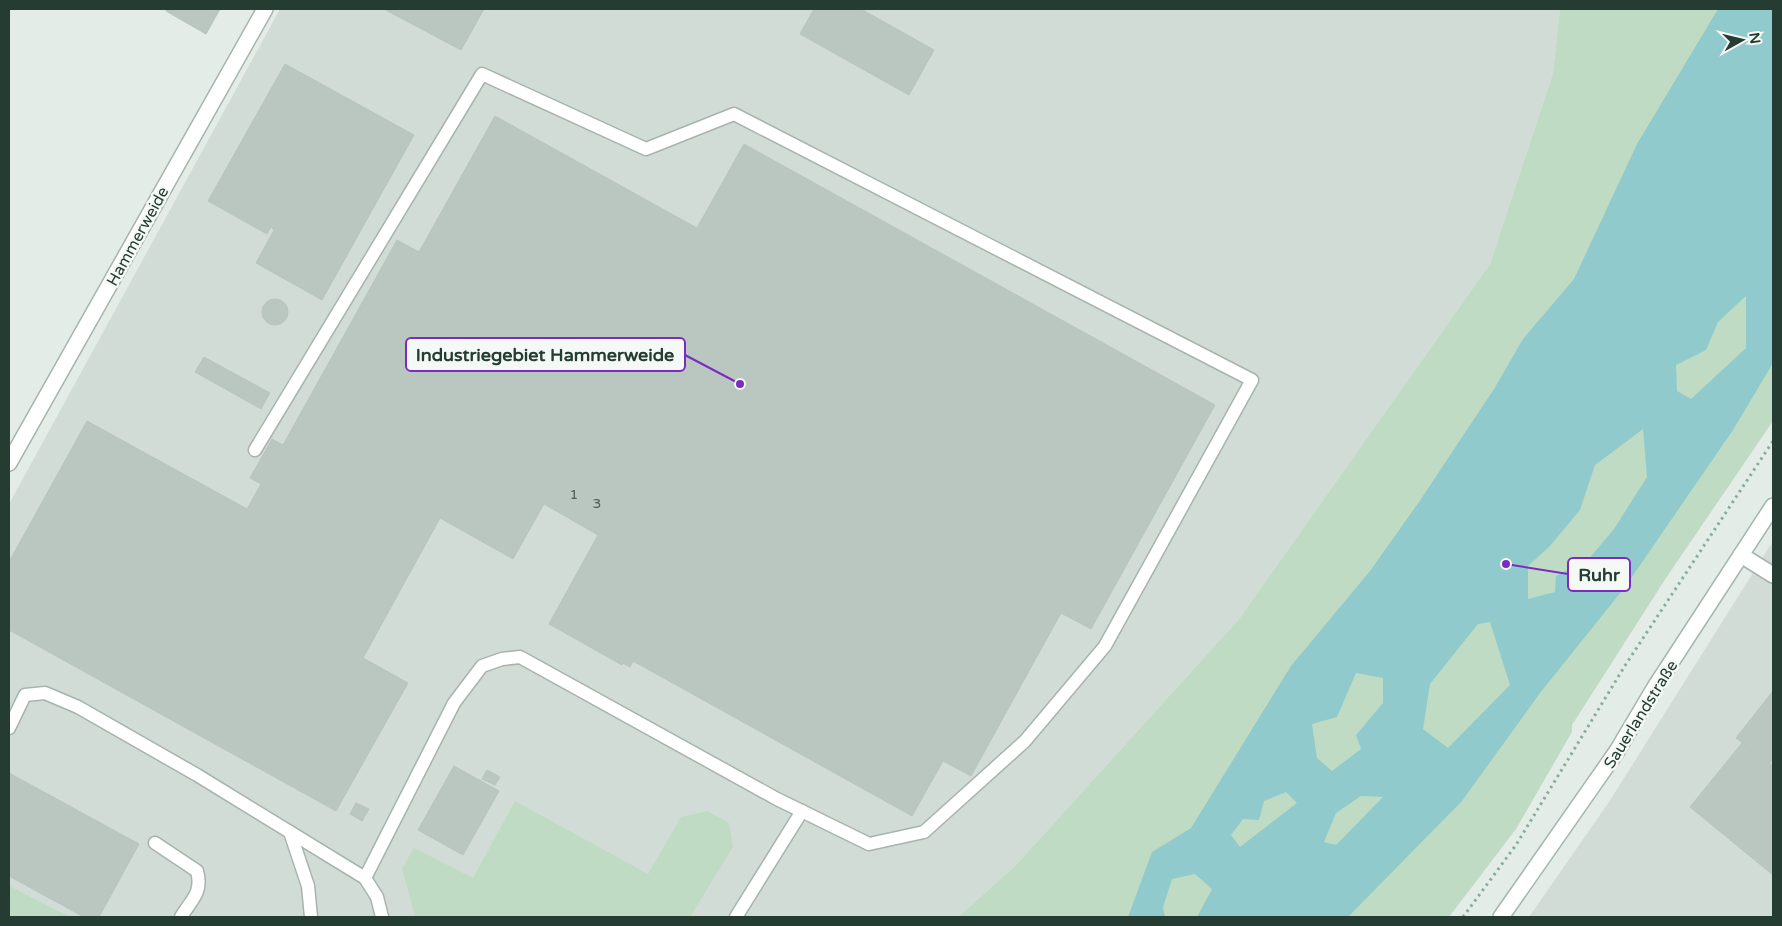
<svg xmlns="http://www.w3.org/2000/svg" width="1782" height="926" viewBox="0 0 1782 926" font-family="'Varela Round',sans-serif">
	<rect width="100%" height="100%" fill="#e4ece8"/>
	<g fill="#d2dcd6">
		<polygon points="280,9 1560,9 1553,73 1490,264 1239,619 1016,865 958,917 9,917 9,504"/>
		<polygon points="1773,541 1773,917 1529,917 1609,802"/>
	</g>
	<g fill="#bfdbc3">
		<polygon points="1560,9 1773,9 1773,421 1666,578 1572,725 1572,732 1516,829 1449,917 958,917 1016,865 1239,619 1490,264 1553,73"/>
		<polygon points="515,801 648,874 681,817 707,811 729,823 733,847 690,917 415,917 402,868 414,848 473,878"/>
		<polygon points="9,886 70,917 9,917"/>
	</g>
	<path fill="#91cacc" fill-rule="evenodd" d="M1718 9H1773V363L1733 430 1625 587 1540 693 1462 801 1348 917H1197L1212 889 1195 874 1172 879 1163 907 1165 917H1128L1152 852 1191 828 1291 666 1370 571 1419 502 1494 389 1523 339 1574 279 1637 144ZM1746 296V348L1691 399 1677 391 1676 365 1706 350 1718 322ZM1643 429 1647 477 1614 529 1588 560 1556 576 1555 592 1528 599V566L1549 547 1580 510 1595 465ZM1490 622 1510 685 1448 748 1423 729 1430 684 1478 624ZM1356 673 1383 678V703L1356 735 1361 749 1332 771 1317 758 1312 724 1337 717ZM1286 792 1297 803 1240 847 1231 835 1243 819 1259 820 1264 801ZM1361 796 1383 797 1336 845 1324 842 1336 813Z"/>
	<g fill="#b9c7c0" stroke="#b7c5be">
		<polygon points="167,9 220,9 206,34 166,11"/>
		<polygon points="384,9 484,9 461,50"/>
		<polygon points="814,9 861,9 934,50 909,95 800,34"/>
		<polygon points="285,64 414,135 322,300 256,263 274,230 271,227 267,234 208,201"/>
		<polygon points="495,116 697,228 744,144 1215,405 1091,629 1061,613 971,776 943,761 912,816 633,661 630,667 623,663 622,665 549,624 598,535 544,504 513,559 440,518 363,658 408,683 336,811 9,630 9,562 87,421 247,509 261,484 250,478 272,439 283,445 397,240 419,252"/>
		<circle cx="275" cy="312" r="13"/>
		<polygon points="204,357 270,393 261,409 195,372"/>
		<polygon points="1773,691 1773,759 1769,764 1736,738"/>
		<polygon points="1742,743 1773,766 1773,875 1690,807"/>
		<polygon points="454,766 499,791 463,855 418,830"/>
		<polygon points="487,770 500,777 495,785 482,779"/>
		<polygon points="9,773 139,844 99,917 84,917 9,876"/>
		<polygon points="356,803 369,809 362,821 350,814"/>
	</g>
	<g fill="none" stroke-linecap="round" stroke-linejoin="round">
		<defs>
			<g id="lane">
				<polyline points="255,450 482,74 646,149 734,114 1252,380 1105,646 1025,741 924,832 869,844 777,799 520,657 502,659 482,666 454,703 365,878"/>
				<polyline points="9,728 25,695 45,693 78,707 197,775 365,878 377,897 382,917"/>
				<polyline points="290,832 308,886 311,917"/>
				<path d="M155 843 197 871C203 893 191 900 181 917"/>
				<polyline points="736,917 802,811"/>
			</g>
			<g id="street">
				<polyline points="9,463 265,9"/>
				<polyline points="1741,555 1773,575"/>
			</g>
			<polyline id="secondary" points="1501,917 1617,751 1655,687 1773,506"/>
		</defs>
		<use href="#lane" stroke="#a7b4ae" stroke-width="15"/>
		<use href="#street" stroke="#a7b4ae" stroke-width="18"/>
		<use href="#secondary" stroke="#a3b7ae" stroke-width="18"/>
		<polyline stroke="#87ad9d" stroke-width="3" stroke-dasharray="2.5 4" stroke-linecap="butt" points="1463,917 1516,845 1626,664 1773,441"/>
		<use href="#lane" stroke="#fff" stroke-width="12"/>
		<use href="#street" stroke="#fff" stroke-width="15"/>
		<use href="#secondary" stroke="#fff" stroke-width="15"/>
	</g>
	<g text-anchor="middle" stroke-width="5" stroke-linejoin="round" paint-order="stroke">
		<g font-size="14" fill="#4a5f56">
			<text x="574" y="499">1</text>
			<text x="597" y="508">3</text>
		</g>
		<g font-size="16" fill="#253c33" stroke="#f4f9f6">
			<text transform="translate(137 236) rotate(-61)" y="6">Hammerweide</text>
			<text transform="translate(1640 714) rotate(-58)" y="6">Sauerlandstraße</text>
		</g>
	</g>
	<path fill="none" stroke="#7b2cbf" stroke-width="2" d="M740 384L685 355M1506 564L1568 574"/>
	<g fill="#7b2cbf" stroke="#f4f9f6" stroke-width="2">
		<circle cx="740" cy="384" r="5"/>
		<circle cx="1506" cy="564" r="5"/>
	</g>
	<g fill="#f4f9f6" stroke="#7b2cbf" stroke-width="2">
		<rect x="406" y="338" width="279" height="33" rx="5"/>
		<rect x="1568" y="558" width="62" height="33" rx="5"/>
	</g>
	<g font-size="18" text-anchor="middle" font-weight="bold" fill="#253c33">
		<text x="545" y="361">Industriegebiet Hammerweide</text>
		<text x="1599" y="581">Ruhr</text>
	</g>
	<rect width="1782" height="926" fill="none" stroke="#253c33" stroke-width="20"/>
	<g transform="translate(1742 40) rotate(82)" stroke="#f4f9f6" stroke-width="4" paint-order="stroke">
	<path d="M0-4L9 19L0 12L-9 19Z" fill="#253c33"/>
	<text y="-8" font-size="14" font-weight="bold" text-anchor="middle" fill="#253c33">N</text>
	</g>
</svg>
